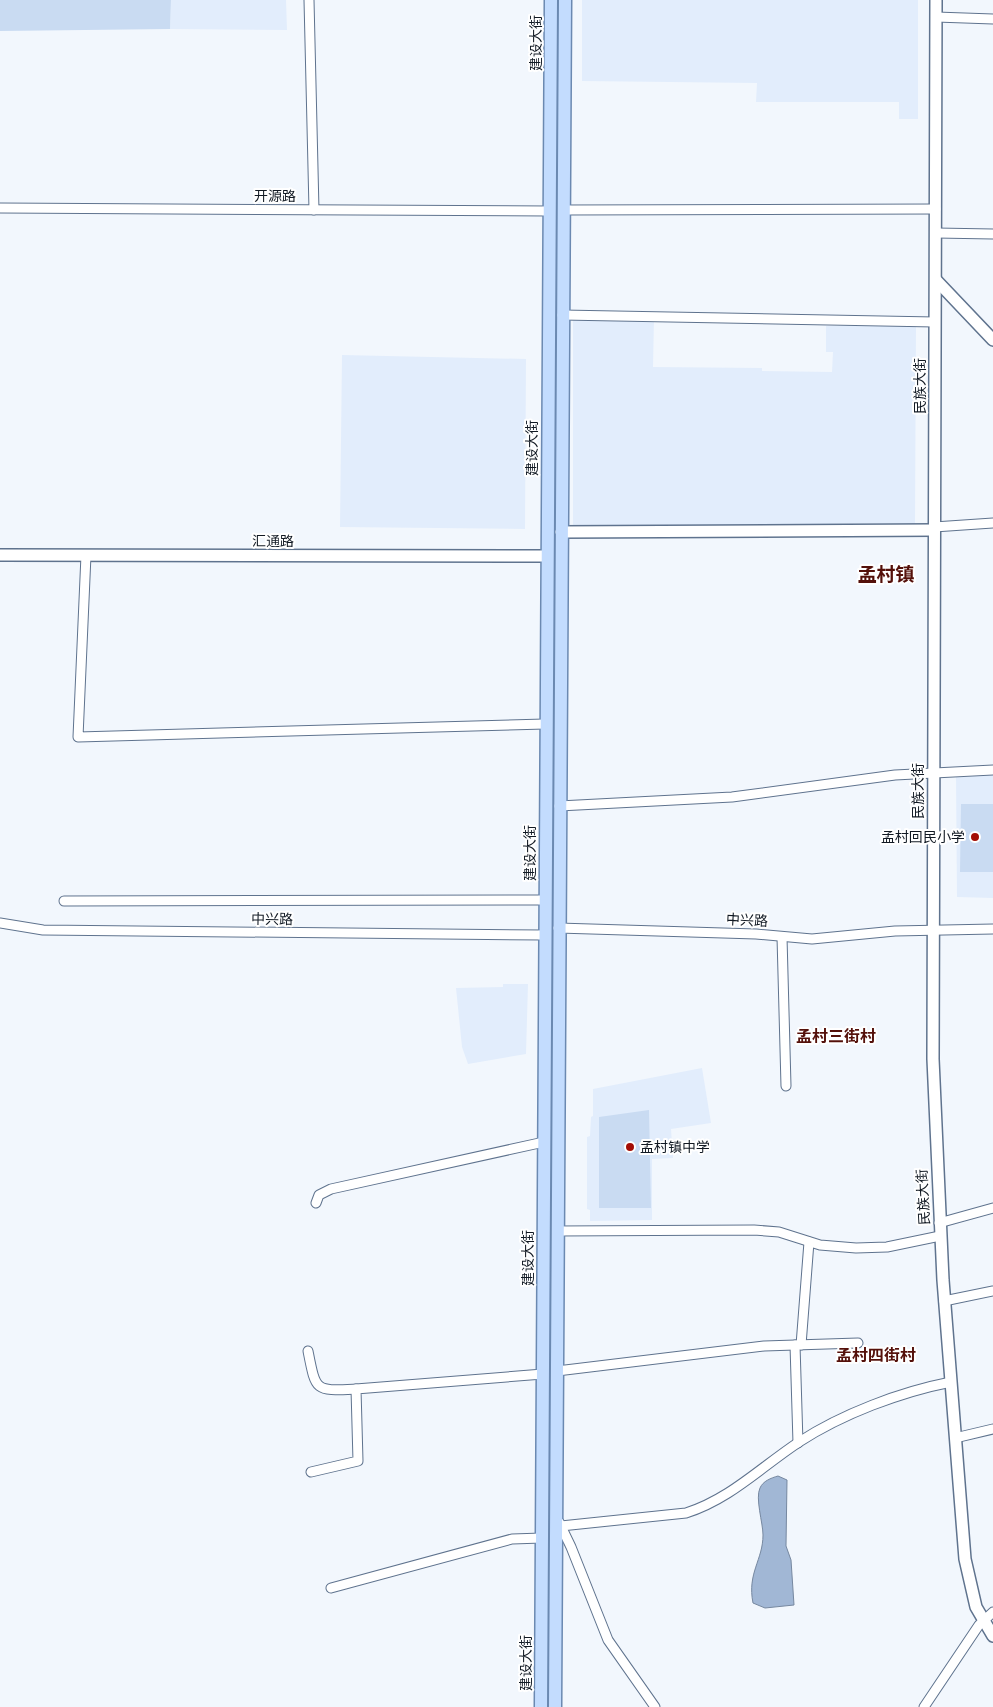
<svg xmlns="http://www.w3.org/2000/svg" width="993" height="1707" viewBox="0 0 993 1707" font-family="Jost,'Noto Sans SC',sans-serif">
	<rect width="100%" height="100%" fill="#f2f7fd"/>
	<g fill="#e2edfc">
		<polygon points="171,0 286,0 287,30 170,29"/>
		<polygon points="582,0 918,0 918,119 899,119 899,102 756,102 757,83 582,81"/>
		<polygon points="573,318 654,318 653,367 762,368 762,371 832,372 833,352 826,352 826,326 916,326 915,523 573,527"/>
		<polygon points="342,355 526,359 525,529 340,527"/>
		<polygon points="993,775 993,898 957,897 956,777"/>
		<polygon points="503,984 528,984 526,1054 468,1064 462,1047 456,988 503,987"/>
		<polygon points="702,1068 711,1123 671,1129 673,1158 652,1159 652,1220 590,1221 590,1210 587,1209 587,1137 590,1136 591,1117 593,1116 593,1089"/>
	</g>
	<g fill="#c9dbf2">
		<polygon points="0,0 171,0 170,29 0,31"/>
		<polygon points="961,804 993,804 993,872 960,872"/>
		<polygon points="649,1110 651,1208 599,1208 599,1117"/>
	</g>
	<path fill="#a1b7d5" stroke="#7688a0" d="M778 1476 787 1480 786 1546 791 1560 794 1605 765 1608 753 1603C747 1573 763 1560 763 1535 763 1523 755 1498 760 1488 763 1481 771 1478 778 1476Z"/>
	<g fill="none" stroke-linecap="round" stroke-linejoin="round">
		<defs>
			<g id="street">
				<polyline points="309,0 314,210"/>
				<polyline points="936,17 993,19"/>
				<polyline points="0,208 549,211"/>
				<polyline points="563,210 936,209"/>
				<polyline points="936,233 993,234"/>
				<polyline points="562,315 935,322"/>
				<polyline points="934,527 993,523"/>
				<polyline points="86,555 78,737 545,724"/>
				<polyline points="559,806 732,797 895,775 993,770"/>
				<polyline points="64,901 545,900"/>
				<polyline points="0,923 43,930 544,935"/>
				<polyline points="558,928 756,934 812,939 895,931 993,929"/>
				<polyline points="782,937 786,1086"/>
				<polyline points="316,1203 319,1195 331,1189 544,1142"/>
				<polyline points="939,1223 993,1208"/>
				<polyline points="557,1231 754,1230 779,1232 820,1245 856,1248 887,1247 940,1236"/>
				<polyline points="944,1301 993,1291"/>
				<polyline points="795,1345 798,1443"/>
				<polyline points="801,1345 809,1242"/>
				<path d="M308 1351C316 1392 315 1391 356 1389"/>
				<polyline points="557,1371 764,1346 858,1343"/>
				<polyline points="955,1438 993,1429"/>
				<polyline points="311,1472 358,1461 356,1389 543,1374"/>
				<polyline points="559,1522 571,1547 608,1640 655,1707"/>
				<path d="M561 1526 686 1513C730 1499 761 1467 799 1442 842 1414 900 1392 951 1382"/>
				<polyline points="331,1588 512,1539 542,1538"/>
				<polyline points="924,1707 979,1625 993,1612"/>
			</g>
			<g id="secondary">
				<polyline points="936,0 933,1059 943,1280 965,1559 976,1607 993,1636"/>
				<polyline points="936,280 993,340"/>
				<polyline points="561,532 934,530"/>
				<polyline points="0,555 546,556"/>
			</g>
			<g id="primary">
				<polyline points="541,1707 551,0"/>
				<polyline points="555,1707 565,0"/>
			</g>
		</defs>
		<use href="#street" stroke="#5f738e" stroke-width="11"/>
		<use href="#secondary" stroke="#5f738e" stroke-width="14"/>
		<use href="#primary" stroke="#6b89b1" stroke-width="15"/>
		<use href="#street" stroke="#fff" stroke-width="9"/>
		<use href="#secondary" stroke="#fff" stroke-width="11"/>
		<use href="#primary" stroke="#c3dcfe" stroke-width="12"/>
	</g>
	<g fill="#a30d05" stroke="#fff" stroke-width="2">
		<circle cx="975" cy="837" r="5"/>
		<circle cx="630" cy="1147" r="5"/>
	</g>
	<g text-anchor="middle" stroke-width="4" stroke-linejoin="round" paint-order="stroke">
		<g font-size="14" fill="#111923" stroke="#fff">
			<text transform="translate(536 43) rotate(-90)" y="5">建设大街</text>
			<text x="275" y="201">开源路</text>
			<text transform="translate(920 386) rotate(-90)" y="5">民族大街</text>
			<text transform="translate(532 448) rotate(-90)" y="5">建设大街</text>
			<text x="273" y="546">汇通路</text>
			<text transform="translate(918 791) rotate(-90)" y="5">民族大街</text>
			<text transform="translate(530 853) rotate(-90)" y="5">建设大街</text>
			<text transform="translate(272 919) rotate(1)" y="5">中兴路</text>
			<text transform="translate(747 920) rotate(3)" y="5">中兴路</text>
			<text transform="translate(923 1197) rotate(-93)" y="5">民族大街</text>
			<text transform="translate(528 1258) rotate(-90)" y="5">建设大街</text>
			<text transform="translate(526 1663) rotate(-90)" y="5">建设大街</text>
		</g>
		<g font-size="14" fill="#111923" stroke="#fff" text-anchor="end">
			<text x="965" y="842">孟村回民小学</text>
			<text x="640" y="1152" text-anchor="start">孟村镇中学</text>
		</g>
		<g font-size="16" font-weight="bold" fill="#54100a" stroke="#fff">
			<text x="836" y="1042">孟村三街村</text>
			<text x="876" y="1361">孟村四街村</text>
		</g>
		<g font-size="19" font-weight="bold" fill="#54100a" stroke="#fff">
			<text x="886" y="581">孟村镇</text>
		</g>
	</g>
</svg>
